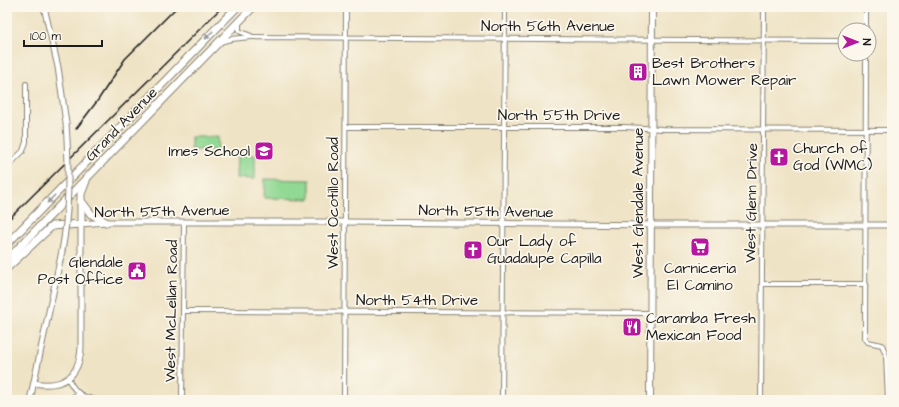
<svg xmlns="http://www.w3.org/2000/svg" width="899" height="407" viewBox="0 0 899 407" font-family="'Architects Daughter',sans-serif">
	<rect width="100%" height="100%" fill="#fbf7ec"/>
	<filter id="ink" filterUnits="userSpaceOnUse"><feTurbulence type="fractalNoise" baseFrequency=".025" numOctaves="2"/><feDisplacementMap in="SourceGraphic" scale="8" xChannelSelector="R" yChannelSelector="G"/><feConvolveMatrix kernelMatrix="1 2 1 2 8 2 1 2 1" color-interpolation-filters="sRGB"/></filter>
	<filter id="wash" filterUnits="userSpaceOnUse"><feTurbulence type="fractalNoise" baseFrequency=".012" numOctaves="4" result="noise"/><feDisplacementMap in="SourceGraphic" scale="16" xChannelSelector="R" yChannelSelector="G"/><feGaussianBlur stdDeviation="0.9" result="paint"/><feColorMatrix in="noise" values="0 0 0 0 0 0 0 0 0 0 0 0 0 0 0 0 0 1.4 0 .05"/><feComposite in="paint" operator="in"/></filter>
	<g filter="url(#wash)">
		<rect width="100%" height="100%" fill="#efe3c5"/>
		<g fill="#90d893" stroke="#567a58">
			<rect x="191" y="137" width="27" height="13"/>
			<polygon points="237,155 255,155 255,179 236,178"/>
			<polygon points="265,179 310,180 310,199 264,198"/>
		</g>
	</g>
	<g filter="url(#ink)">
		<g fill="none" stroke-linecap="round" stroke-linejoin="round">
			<defs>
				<g id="minor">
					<polyline points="239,23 239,31 251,36"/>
					<polyline points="866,30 866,7"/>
					<polyline points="220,42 231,39 251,37 845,41"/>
					<polyline points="866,54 865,338 868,342 882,345 886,355 888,400"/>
					<polyline points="346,127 624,127 663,129 892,130"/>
					<polyline points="7,167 23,151 26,142 26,84"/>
					<polyline points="762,284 866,284"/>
					<polyline points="183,311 650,313"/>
					<path d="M68 378C74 392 82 398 97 400"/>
					<polyline points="68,400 78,394"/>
					<polyline points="182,400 184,222"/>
					<polyline points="222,400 253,400"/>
					<polyline points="344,400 346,7"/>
					<polyline points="502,400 505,7"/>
					<polyline points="761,400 764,7"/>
				</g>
				<g id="tertiary">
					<polyline points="44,7 58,67 66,123"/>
					<path d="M34 383C62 388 79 378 81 348V224L106 222H345L660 225H892"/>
					<polyline points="30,400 62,251"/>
				</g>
				<polyline id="secondary" points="650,400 652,7"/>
				<g id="trunk">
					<polyline points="81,201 91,214 106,222"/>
					<polyline points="7,244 237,7"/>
					<polyline points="7,260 253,7"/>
					<polyline points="7,268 52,226 81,224 81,194 86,181"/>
				</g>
			</defs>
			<use href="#minor" stroke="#868070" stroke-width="6"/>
			<use href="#tertiary" stroke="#868070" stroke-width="7"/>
			<use href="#secondary" stroke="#868070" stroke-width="8"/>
			<use href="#trunk" stroke="#868070" stroke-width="9"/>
			<use href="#minor" stroke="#fff" stroke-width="4"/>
			<use href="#tertiary" stroke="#fff" stroke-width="5"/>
			<use href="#secondary" stroke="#fff" stroke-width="6"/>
			<use href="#trunk" stroke="#fff" stroke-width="7"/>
			<g stroke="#1c1c1c" stroke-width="1.5">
				<polyline points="76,129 98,100 125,59 177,7"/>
				<polyline points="7,221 222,7"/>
			</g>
			<defs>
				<path id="tertiary-bridge" d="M62 251C70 209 69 165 66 123"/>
			</defs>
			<use href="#tertiary-bridge" stroke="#868070" stroke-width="7" stroke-linecap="butt"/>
			<use href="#tertiary-bridge" stroke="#fff" stroke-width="5"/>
		</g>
		<defs><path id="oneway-solid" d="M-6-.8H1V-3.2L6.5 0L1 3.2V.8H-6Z"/></defs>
		<g fill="#999">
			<use href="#oneway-solid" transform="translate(209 35) rotate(134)"/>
			<use href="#oneway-solid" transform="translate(51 199) rotate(134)"/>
		</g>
	</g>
	<defs>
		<symbol id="building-square" viewBox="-11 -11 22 22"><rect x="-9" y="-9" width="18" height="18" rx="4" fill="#b5179e" stroke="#fbf7ec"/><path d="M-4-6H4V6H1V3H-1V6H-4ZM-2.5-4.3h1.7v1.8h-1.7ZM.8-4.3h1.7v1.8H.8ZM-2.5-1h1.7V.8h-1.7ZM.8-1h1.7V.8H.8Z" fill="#fff"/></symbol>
		<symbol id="school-square" viewBox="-11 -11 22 22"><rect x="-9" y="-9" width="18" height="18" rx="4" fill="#b5179e" stroke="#fbf7ec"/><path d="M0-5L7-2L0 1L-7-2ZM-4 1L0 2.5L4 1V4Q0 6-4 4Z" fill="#fff"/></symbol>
		<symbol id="church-square" viewBox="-11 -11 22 22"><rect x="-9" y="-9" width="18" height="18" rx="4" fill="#b5179e" stroke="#fbf7ec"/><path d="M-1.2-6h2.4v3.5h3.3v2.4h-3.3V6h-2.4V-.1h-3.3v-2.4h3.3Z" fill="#fff"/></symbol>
		<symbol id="supermarket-square" viewBox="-11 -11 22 22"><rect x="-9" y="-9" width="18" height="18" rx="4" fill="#b5179e" stroke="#fbf7ec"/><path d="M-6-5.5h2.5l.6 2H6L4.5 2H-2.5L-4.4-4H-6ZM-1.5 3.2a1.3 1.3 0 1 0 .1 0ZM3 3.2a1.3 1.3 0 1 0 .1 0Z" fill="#fff"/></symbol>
		<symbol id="civic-square" viewBox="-11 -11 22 22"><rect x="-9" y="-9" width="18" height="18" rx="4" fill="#b5179e" stroke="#fbf7ec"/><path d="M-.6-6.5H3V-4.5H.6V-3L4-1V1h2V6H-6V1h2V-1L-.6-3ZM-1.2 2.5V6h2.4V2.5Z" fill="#fff"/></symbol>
		<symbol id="restaurant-square" viewBox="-11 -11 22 22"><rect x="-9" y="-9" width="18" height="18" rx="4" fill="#b5179e" stroke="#fbf7ec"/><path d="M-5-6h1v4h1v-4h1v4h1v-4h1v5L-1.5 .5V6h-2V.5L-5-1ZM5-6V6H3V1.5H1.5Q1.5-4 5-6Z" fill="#fff"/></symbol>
	</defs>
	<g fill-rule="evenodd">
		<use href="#building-square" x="627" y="61" width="22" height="22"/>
		<use href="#school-square" x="253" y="140" width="22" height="22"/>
		<use href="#church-square" x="768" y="146" width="22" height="22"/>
		<use href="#supermarket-square" x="689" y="236" width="22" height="22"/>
		<use href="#church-square" x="462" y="239" width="22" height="22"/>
		<use href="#civic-square" x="126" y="260" width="22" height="22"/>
		<use href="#restaurant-square" x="621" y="316" width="22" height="22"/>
	</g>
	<g text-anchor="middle" stroke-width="3.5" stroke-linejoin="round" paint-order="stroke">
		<g font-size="15" fill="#1c1c1c" stroke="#fbf7ec">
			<text x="548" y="31">North 56th Avenue</text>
			<text x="559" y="120">North 55th Drive</text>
			<text transform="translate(121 124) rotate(-46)" y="5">Grand Avenue</text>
			<text transform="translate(333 203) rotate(-90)" y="5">West Ocotillo Road</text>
			<text transform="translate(638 203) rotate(-90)" y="5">West Glendale Avenue</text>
			<text transform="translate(751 203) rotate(-89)" y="5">West Glenn Drive</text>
			<text transform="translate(162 211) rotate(-1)" y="5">North 55th Avenue</text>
			<text transform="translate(486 211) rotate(1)" y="5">North 55th Avenue</text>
			<text x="417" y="305">North 54th Drive</text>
			<text transform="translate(171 311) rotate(-89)" y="5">West McLellan Road</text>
		</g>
		<g font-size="15" fill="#1c1c1c" stroke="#fbf7ec" text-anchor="start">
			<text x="652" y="68">Best Brothers<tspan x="652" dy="17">Lawn Mower Repair</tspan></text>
			<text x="793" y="153">Church of<tspan x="793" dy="17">God (WMC)</tspan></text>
			<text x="250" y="156" text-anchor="end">Imes School</text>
			<text x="487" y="246">Our Lady of<tspan x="487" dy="17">Guadalupe Capilla</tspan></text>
			<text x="123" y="267" text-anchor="end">Glendale<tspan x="123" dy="17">Post Office</tspan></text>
			<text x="700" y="273" text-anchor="middle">Carniceria<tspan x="700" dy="17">El Camino</tspan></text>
			<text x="646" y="323">Caramba Fresh<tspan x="646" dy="17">Mexican Food</tspan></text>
		</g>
	</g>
	<rect width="899" height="407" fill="none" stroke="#fbf7ec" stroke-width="24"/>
	<g transform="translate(857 42) rotate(90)"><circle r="19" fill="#fbf7ec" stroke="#a29f99"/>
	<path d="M0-3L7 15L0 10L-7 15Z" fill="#b5179e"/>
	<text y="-6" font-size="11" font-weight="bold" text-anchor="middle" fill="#1c1c1c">N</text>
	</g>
	<path d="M24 40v6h78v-6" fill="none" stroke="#1c1c1c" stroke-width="2"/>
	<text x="30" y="40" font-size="12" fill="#1c1c1c" stroke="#fbf7ec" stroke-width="3" paint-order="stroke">100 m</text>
</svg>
